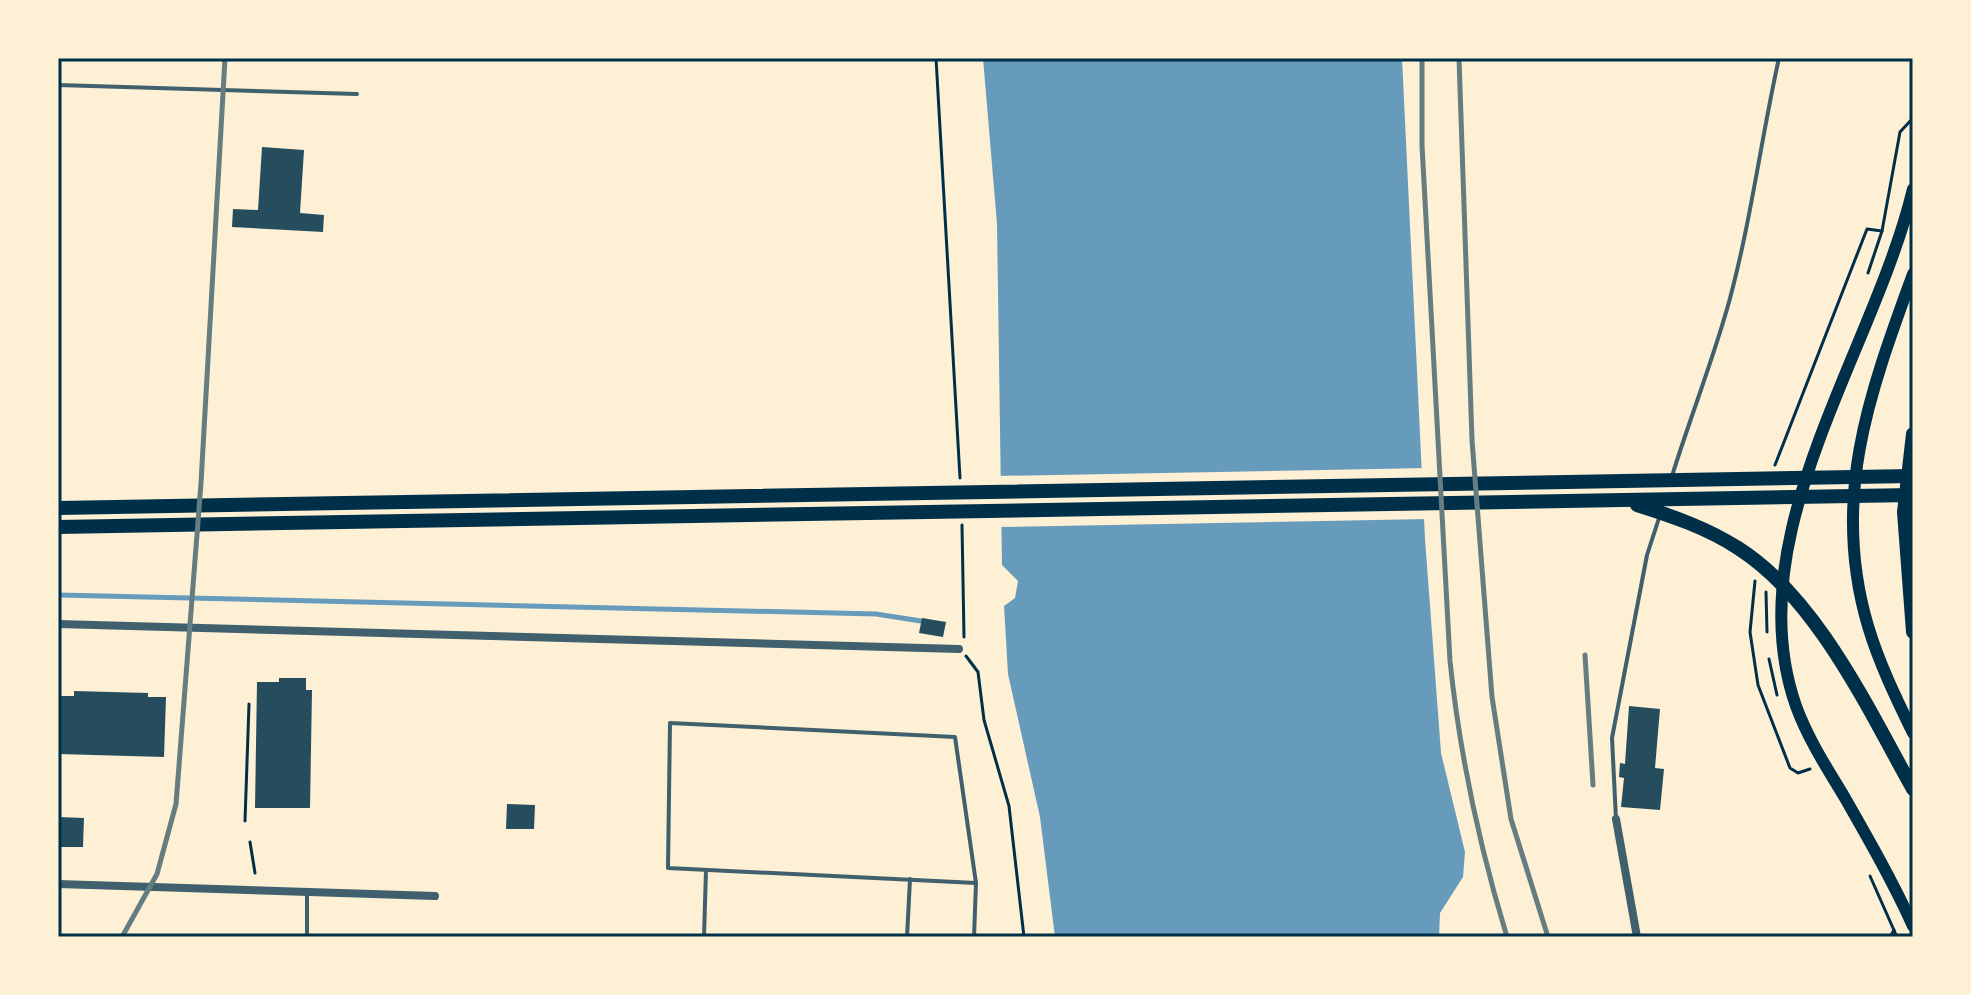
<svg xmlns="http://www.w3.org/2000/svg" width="1971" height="995" viewBox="0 0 1971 995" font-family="'Sofia Sans Condensed',sans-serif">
	<rect width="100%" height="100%" fill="#fdf0d5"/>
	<polygon fill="#669bbc" points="983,58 1402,58 1425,539 1441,753 1465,852 1463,877 1440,913 1439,937 1055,937 1040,817 1008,674 1004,606 1015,598 1018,581 1002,565 997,224"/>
	<polygon fill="#fdf0d5" points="1427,468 1428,519 998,527 997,476"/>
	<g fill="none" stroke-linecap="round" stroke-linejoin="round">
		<polyline stroke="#669bbc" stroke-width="5" points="58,595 876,614 921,621"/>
	</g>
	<g fill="#264d5e">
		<polygon points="262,147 304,150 300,213 324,215 323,232 232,227 233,209 258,210"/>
		<polygon points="922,618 946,622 943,637 919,633"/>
		<polygon points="279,678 306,678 306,690 312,690 310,808 255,808 257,682 279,682"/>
		<polygon points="74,691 148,693 148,697 166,697 164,757 58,754 58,696 74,696"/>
		<polygon points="1629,706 1660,709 1655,768 1664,769 1660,810 1621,807 1624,778 1619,777 1620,763 1625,764"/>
		<polygon points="507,804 535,805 534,829 506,829"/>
		<polygon points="58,817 84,818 83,847 58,847"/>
	</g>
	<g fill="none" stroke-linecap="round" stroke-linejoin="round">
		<g stroke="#003049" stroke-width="3">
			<polyline points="936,58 960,478"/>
			<polyline points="1868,273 1882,231 1900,132 1913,118"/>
			<polyline points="1775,465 1867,229 1882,231"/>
			<polyline points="962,525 964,637"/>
			<polyline points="1755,581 1750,632 1758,685 1790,768 1798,773 1810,769"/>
			<polyline points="1766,592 1767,632"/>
			<polyline points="966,656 978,672 984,720 1009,806 1024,937"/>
			<polyline points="1769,659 1777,695"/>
			<polyline points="245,821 249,704"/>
			<polyline points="250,842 255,873"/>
			<polyline points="1870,876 1897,937"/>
			<polyline points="1890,937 1894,930"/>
		</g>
		<g stroke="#3f606c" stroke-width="4">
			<polyline points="58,85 357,94"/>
			<path d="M1672 476C1690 418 1713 360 1729 302 1751 221 1761 139 1779 58"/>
			<polygon points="670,723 955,737 976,883 668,868"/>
			<polyline points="1616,819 1612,738 1647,555 1660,515"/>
			<polyline points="307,937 307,893"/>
			<polyline points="704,937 706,870"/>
			<polyline points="907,937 910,879"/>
			<polyline points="974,937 976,883"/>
		</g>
		<g stroke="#3f606c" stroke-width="8">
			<polyline points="58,624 959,649"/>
			<polyline points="1616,819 1637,937"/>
			<polyline points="58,884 435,896"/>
		</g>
		<g stroke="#003049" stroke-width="12">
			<path d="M1913 189C1874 352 1736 536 1796 706 1808 739 1827 768 1845 798 1869 840 1893 882 1913 926"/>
			<path d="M1913 274C1870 392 1830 498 1868 626 1879 663 1896 698 1913 733"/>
		</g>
		<g stroke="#003049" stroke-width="14">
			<polyline points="1913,434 1904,512 1913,632"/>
			<path d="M1637 505C1672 516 1707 528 1738 548 1817 598 1868 709 1913 789"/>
			<polyline points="58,508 1913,476"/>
			<polyline points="58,527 1913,495"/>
		</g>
		<g stroke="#657d81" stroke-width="5">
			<path d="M1422 58V145L1450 661C1460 757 1479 845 1507 937"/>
			<polyline points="1459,58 1472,440 1492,697 1511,819 1548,937"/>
			<polyline points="1585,655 1593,785"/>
			<polyline points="122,937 157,874 176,804 201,483 225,58"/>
		</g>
	</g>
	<rect width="1971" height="995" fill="none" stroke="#fdf0d5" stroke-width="120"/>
	<rect x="60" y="60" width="1851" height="875" fill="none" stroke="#003049" stroke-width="3"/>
</svg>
